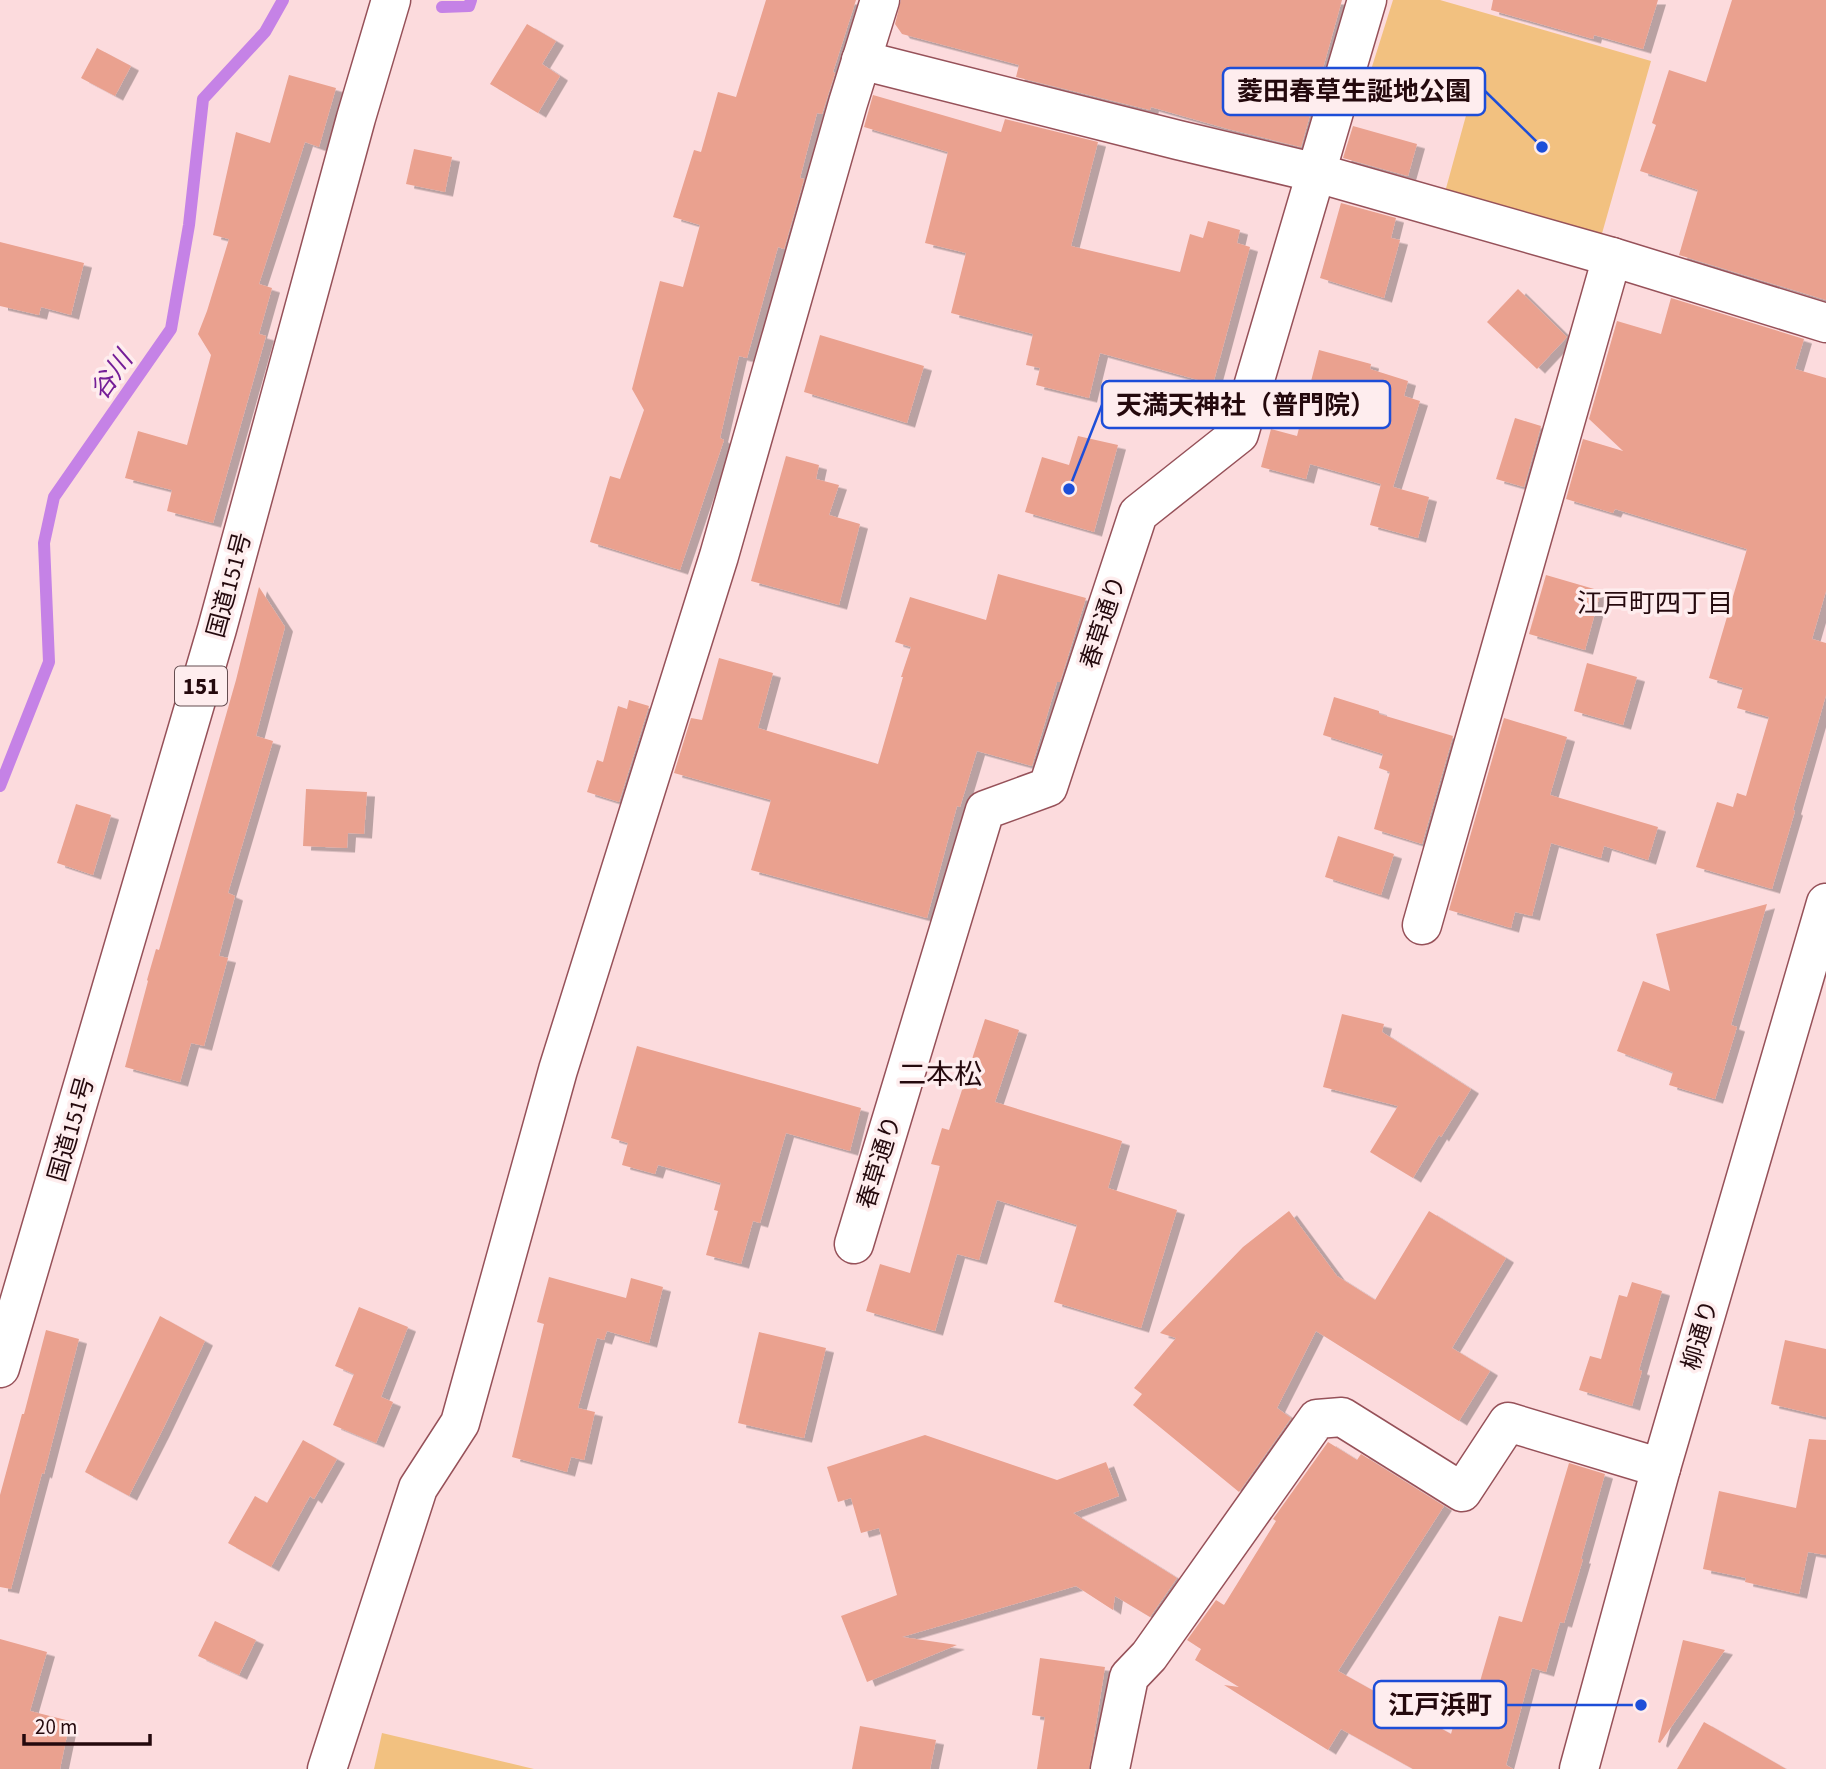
<svg xmlns="http://www.w3.org/2000/svg" width="1826" height="1769" viewBox="0 0 1826 1769" font-family="'Source Sans 3','Noto Sans JP',sans-serif">
	<defs>
		<filter id="shadow"><feDropShadow dx="8" dy="4.5" stdDeviation="0" flood-color="#0004"/></filter>
	</defs>
	<rect width="100%" height="100%" fill="#fcdbdd"/>
	<g fill="#f2c180">
		<polygon points="1393,0 1440,0 1651,61 1601,237 1445,192 1470,101 1370,73"/>
		<polygon points="382,1733 534,1769 374,1769"/>
	</g>
	<g fill="none" stroke-linecap="round" stroke-linejoin="round">
		<g stroke="#c582e6" stroke-width="12">
			<polyline points="442,7 469,6 471,0"/>
			<polyline points="0,786 49,662 44,543 54,497 171,329 189,225 203,99 265,32 283,0"/>
		</g>
	</g>
	<g fill="#eaa18f" filter="url(#shadow)">
		<polygon points="766,0 856,0 833,72 835,73 822,114 817,113 800,178 804,179 784,249 778,247 747,358 739,356 720,438 724,440 680,570 590,542 610,476 620,479 644,410 632,389 660,281 683,287 700,225 673,217 694,150 701,152 718,92 736,97"/>
		<polygon points="901,0 1342,0 1301,147 1228,129 1151,107 1150,110 1016,77 1019,65 902,34 895,24"/>
		<polygon points="1493,0 1658,0 1643,49 1594,35 1593,39 1491,10"/>
		<polygon points="1732,0 1826,0 1826,300 1679,255 1698,190 1640,171 1656,125 1652,123 1669,70 1706,82"/>
		<polygon points="527,24 556,41 542,64 560,76 538,113 490,84"/>
		<polygon points="97,48 131,66 115,96 81,78"/>
		<polygon points="289,75 336,88 319,147 305,142 259,284 272,288 259,334 266,336 213,523 167,511 172,490 125,478 138,431 187,445 211,355 198,334 207,311 229,239 213,235 236,132 270,143"/>
		<polygon points="873,95 1001,132 1005,119 1098,142 1071,246 1180,272 1190,234 1203,238 1208,221 1240,230 1237,243 1250,247 1213,384 1100,353 1089,398 1036,385 1040,368 1026,365 1033,334 951,313 966,253 925,243 948,152 864,127"/>
		<polygon points="1353,126 1417,144 1408,176 1343,158"/>
		<polygon points="414,149 452,157 445,192 406,184"/>
		<polygon points="1341,203 1396,218 1391,238 1400,240 1384,298 1320,278"/>
		<polygon points="0,242 84,263 71,315 41,307 39,315 0,306"/>
		<polygon points="1518,289 1567,337 1537,369 1487,322"/>
		<polygon points="1671,298 1804,339 1795,369 1826,378 1826,591 1812,639 1826,643 1826,695 1793,810 1795,811 1772,889 1696,867 1717,802 1733,807 1737,793 1746,796 1769,717 1737,708 1743,688 1709,678 1747,549 1615,509 1613,513 1566,499 1583,439 1623,451 1589,419 1617,321 1661,334"/>
		<polygon points="820,335 924,366 907,423 804,392"/>
		<polygon points="1319,350 1371,364 1370,369 1408,381 1404,396 1420,401 1393,487 1429,497 1418,538 1370,525 1381,484 1310,464 1306,479 1261,467 1271,429 1297,436"/>
		<polygon points="1515,418 1541,426 1524,487 1496,479"/>
		<polygon points="1078,436 1118,445 1094,532 1025,512 1042,457 1069,465"/>
		<polygon points="786,456 819,465 816,479 839,485 829,515 860,524 839,605 751,581"/>
		<polygon points="998,574 1086,598 1060,682 1057,682 1032,766 977,751 960,807 957,806 927,918 751,870 771,800 674,773 691,718 702,720 719,658 773,673 758,728 878,764 903,677 901,677 911,647 895,642 910,597 986,620"/>
		<polygon points="1546,575 1601,591 1585,650 1529,634"/>
		<polygon points="259,587 285,627 256,736 273,741 228,893 235,896 219,956 228,958 204,1046 191,1043 180,1082 125,1067 148,981 147,980 156,949 159,950 236,680"/>
		<polygon points="1587,663 1637,677 1623,725 1574,711"/>
		<polygon points="1334,697 1379,711 1379,714 1453,736 1422,844 1374,829 1390,772 1379,768 1383,754 1323,735"/>
		<polygon points="629,700 649,706 619,802 587,792 597,760 603,762 618,706 627,709"/>
		<polygon points="1504,718 1567,737 1550,795 1658,827 1648,860 1604,846 1601,858 1551,843 1532,916 1515,912 1511,928 1449,910"/>
		<polygon points="306,789 367,792 364,834 348,833 347,848 303,846"/>
		<polygon points="76,804 111,815 93,875 57,863"/>
		<polygon points="1338,836 1394,854 1381,895 1325,877"/>
		<polygon points="1767,904 1731,1025 1737,1027 1715,1099 1669,1085 1673,1072 1617,1051 1643,981 1670,991 1656,934"/>
		<polygon points="1342,1014 1384,1024 1382,1032 1471,1089 1441,1137 1439,1135 1413,1178 1370,1152 1398,1106 1323,1087"/>
		<polygon points="985,1019 1019,1030 995,1102 1122,1141 1108,1188 1177,1210 1141,1328 1054,1302 1077,1225 997,1200 979,1260 957,1254 935,1331 866,1311 880,1264 910,1273 940,1166 931,1164 942,1128 949,1130"/>
		<polygon points="637,1046 861,1108 850,1151 786,1133 760,1223 753,1221 741,1264 706,1255 718,1211 714,1210 721,1183 658,1165 655,1174 622,1165 628,1143 611,1138"/>
		<polygon points="1289,1211 1337,1276 1375,1300 1429,1211 1506,1258 1452,1348 1490,1371 1459,1421 1316,1331 1277,1408 1291,1418 1239,1492 1133,1405 1142,1394 1134,1388 1176,1338 1160,1333 1243,1247"/>
		<polygon points="549,1277 626,1298 631,1278 663,1287 649,1343 607,1331 604,1340 597,1338 578,1408 595,1412 584,1460 571,1457 567,1472 512,1457 544,1324 537,1322"/>
		<polygon points="1632,1282 1662,1291 1639,1370 1642,1371 1632,1406 1579,1390 1590,1356 1601,1359 1619,1295 1627,1297"/>
		<polygon points="359,1307 408,1327 381,1397 393,1402 376,1443 333,1425 354,1374 335,1366"/>
		<polygon points="160,1316 205,1341 162,1431 129,1496 85,1472"/>
		<polygon points="46,1330 79,1339 44,1474 42,1473 11,1589 0,1587 0,1495 22,1414 24,1414"/>
		<polygon points="759,1332 826,1348 804,1438 738,1423"/>
		<polygon points="1785,1340 1826,1349 1826,1417 1771,1404"/>
		<polygon points="925,1435 1057,1480 1106,1462 1119,1496 1073,1513 1177,1578 1150,1617 1115,1596 1113,1610 1076,1586 902,1637 957,1645 867,1682 841,1616 897,1595 879,1528 861,1533 851,1498 838,1502 827,1467"/>
		<polygon points="1809,1439 1826,1440 1826,1555 1808,1552 1799,1594 1745,1582 1746,1578 1703,1569 1719,1491 1796,1508"/>
		<polygon points="303,1440 337,1459 314,1499 310,1496 271,1567 228,1543 255,1496 267,1503"/>
		<polygon points="1328,1442 1357,1460 1361,1454 1444,1506 1338,1671 1451,1734 1459,1705 1472,1709 1499,1616 1522,1622 1569,1463 1605,1474 1581,1559 1583,1559 1564,1623 1560,1622 1546,1672 1532,1668 1506,1765 1513,1769 1413,1769 1341,1729 1328,1750 1224,1685 1239,1687 1195,1660 1201,1649 1187,1640 1216,1600 1224,1605 1276,1521 1273,1519"/>
		<polygon points="215,1621 256,1640 239,1675 198,1656"/>
		<polygon points="0,1639 47,1652 30,1711 70,1721 60,1769 0,1769"/>
		<polygon points="1683,1640 1725,1650 1660,1743 1658,1742"/>
		<polygon points="1040,1658 1105,1667 1089,1769 1037,1769 1045,1717 1032,1715"/>
		<polygon points="1704,1722 1786,1769 1677,1769"/>
		<polygon points="860,1726 936,1740 930,1769 852,1769"/>
	</g>
	<g fill="none" stroke-linecap="round" stroke-linejoin="round">
		<defs>
			<g id="minor">
				<polyline points="861,60 1178,140 1317,173 1612,257 1826,323"/>
				<polyline points="1422,925 1612,257"/>
				<polyline points="854,1244 985,810 1048,787 1138,514 1239,434 1367,0"/>
				<polyline points="327,1769 418,1488 460,1423 558,1070 719,556 848,103 880,0"/>
				<polyline points="1110,1769 1129,1677 1149,1656 1317,1419 1342,1417 1462,1492 1508,1422 1661,1468"/>
				<polyline points="1579,1769 1661,1468 1826,903"/>
			</g>
			<polyline id="highway" points="0,1368 217,629 356,118 391,0"/>
		</defs>
		<use href="#minor" stroke="#965159" stroke-width="41"/>
		<use href="#highway" stroke="#965159" stroke-width="41"/>
		<use href="#minor" stroke="#fff" stroke-width="38"/>
		<use href="#highway" stroke="#fff" stroke-width="38"/>
	</g>
	<g text-anchor="middle" stroke-width="7" stroke-linejoin="round" paint-order="stroke">
		<rect fill="#feedee" stroke="#654d50" stroke-width="2" x="175" y="666.5" width="52" height="39" rx="5"/>
		<g font-size="23" font-weight="bold" fill="#24090d">
			<text x="201" y="694">151</text>
		</g>
		<g font-size="24" fill="#24090d" stroke="#feedee">
			<text transform="translate(229 585) rotate(-75)" y="8">国道151号</text>
			<text transform="translate(1103 622) rotate(-72)" y="8">春草通り</text>
			<text transform="translate(71 1129) rotate(-74)" y="8">国道151号</text>
			<text transform="translate(879 1162) rotate(-73)" y="8">春草通り</text>
			<text transform="translate(1700 1335) rotate(-74)" y="8">柳通り</text>
		</g>
		<g font-size="26" font-style="italic" fill="#741e97" stroke="#feedee">
			<text transform="translate(111 375) rotate(-55)" y="9">谷川</text>
		</g>
		<g font-size="26" fill="#24090d" stroke="#feedee">
			<text x="1655" y="612">江戸町四丁目</text>
		</g>
		<g font-size="28" fill="#24090d" stroke="#feedee">
			<text x="940" y="1084">二本松</text>
		</g>
	</g>
	<path fill="none" stroke="#1d4ed8" stroke-width="2.5" d="M1542 147L1485 91M1069 489L1102 405M1641 1705L1506 1705"/>
	<g fill="#1d4ed8" stroke="#feedee" stroke-width="2.5">
		<circle cx="1542" cy="147" r="7"/>
		<circle cx="1069" cy="489" r="7"/>
		<circle cx="1641" cy="1705" r="7"/>
	</g>
	<g fill="#feedee" stroke="#1d4ed8" stroke-width="2.5">
		<rect x="1223" y="68" width="262" height="47" rx="7"/>
		<rect x="1102" y="381" width="288" height="47" rx="7"/>
		<rect x="1374" y="1681" width="132" height="47" rx="7"/>
	</g>
	<g font-size="26" text-anchor="middle" font-weight="bold" fill="#24090d">
		<text x="1354" y="100">菱田春草生誕地公園</text>
		<text x="1246" y="414">天満天神社（普門院）</text>
		<text x="1440" y="1714">江戸浜町</text>
	</g>
	<path d="M24 1734v10h126v-10" fill="none" stroke="#24090d" stroke-width="3.5"/>
	<text x="35" y="1734" font-size="21" fill="#24090d" stroke="#feedee" stroke-width="5" paint-order="stroke">20 m</text>
</svg>
